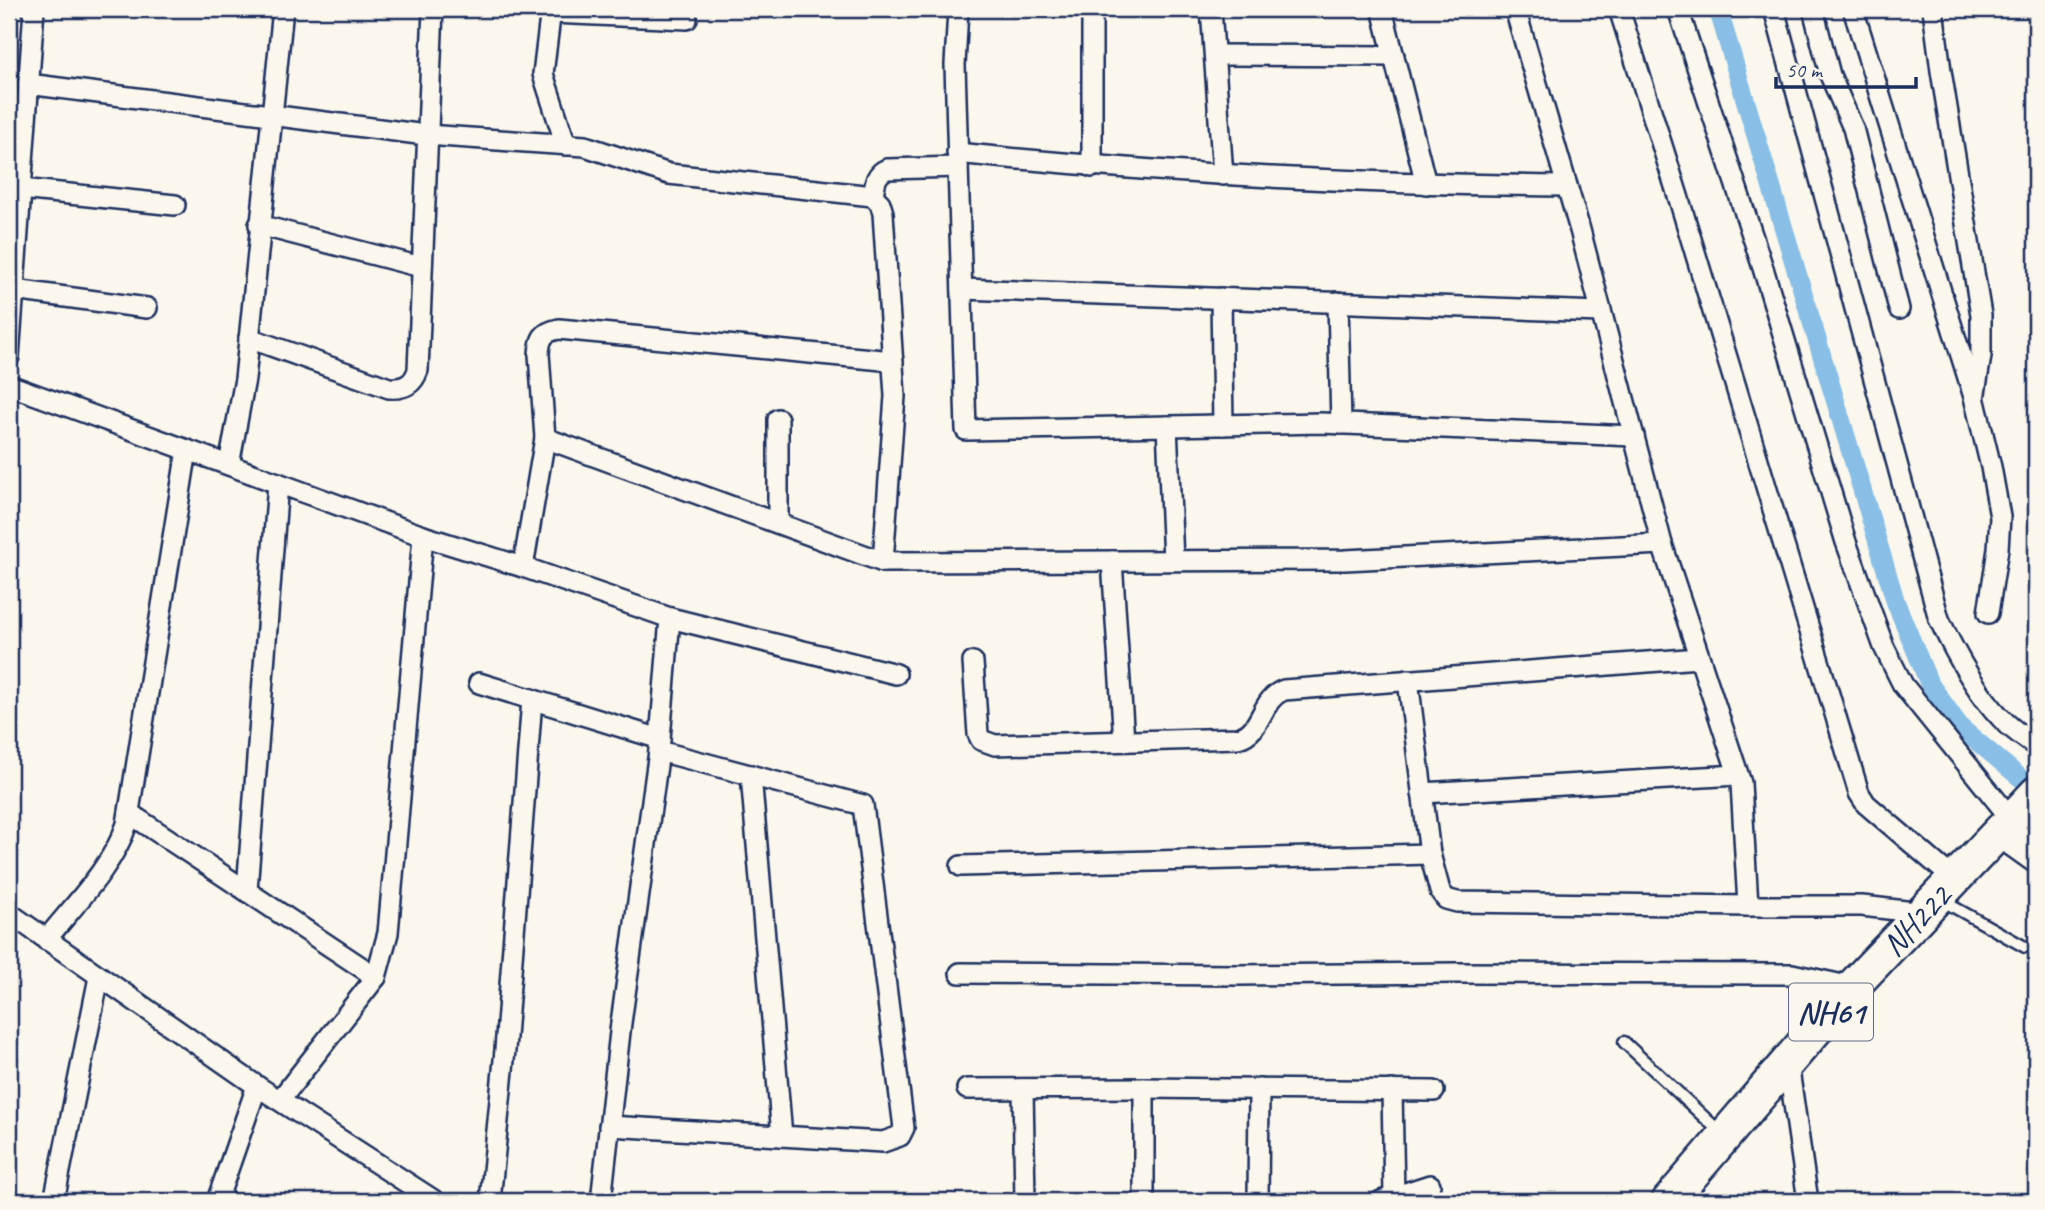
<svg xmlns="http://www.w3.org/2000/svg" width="2045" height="1210" viewBox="0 0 2045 1210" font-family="Caveat,sans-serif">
	<rect width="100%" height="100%" fill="#fbf7ec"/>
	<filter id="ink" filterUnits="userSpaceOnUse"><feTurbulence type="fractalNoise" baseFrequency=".0143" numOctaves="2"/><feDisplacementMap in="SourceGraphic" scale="14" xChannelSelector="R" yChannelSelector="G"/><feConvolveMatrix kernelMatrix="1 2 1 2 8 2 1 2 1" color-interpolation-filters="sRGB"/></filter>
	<g filter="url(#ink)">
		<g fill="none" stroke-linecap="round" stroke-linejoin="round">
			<polyline stroke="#89bfe6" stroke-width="19" points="1718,9 1896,603 1929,683 1961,728 2036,791"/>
			<defs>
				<g id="service">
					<polyline points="1943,901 2025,947"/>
					<polyline points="1624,1042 1720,1132"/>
				</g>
				<g id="minor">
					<polyline points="551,9 543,74 566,145"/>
					<polyline points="958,9 955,65 966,430 1321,423 1634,436"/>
					<polyline points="1092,9 1092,167"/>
					<polyline points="1211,9 1223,175"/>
					<polyline points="1382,9 1426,184"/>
					<polyline points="1515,9 1580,230 1662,544"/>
					<polyline points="1619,9 1678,196 1859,793 1866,804 1955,880"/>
					<polyline points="1678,9 1763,268 1846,542 1884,647 1903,685 2012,820"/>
					<path d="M1774 9 1939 619C1955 653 1975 691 2001 718 2011 729 2024 737 2036 746"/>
					<polyline points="1813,9 1830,75 1853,128 1899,309"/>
					<polyline points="1853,9 1974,397 1991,467 2000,517 1998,549 1988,613"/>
					<polyline points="1933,9 1941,71 1981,315 1981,356 1975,393"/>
					<polyline points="551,13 687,19"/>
					<polyline points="1215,55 1394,56"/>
					<polyline points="28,84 426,135 585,146 669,174 873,196 880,203 883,213 895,396 883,562"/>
					<path d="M957 153C1160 174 1363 184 1567 186"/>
					<polyline points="21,189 175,205"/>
					<path d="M873 196C875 184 875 174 887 169L958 167"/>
					<polyline points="259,225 421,267"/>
					<polyline points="962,289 1601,312"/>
					<polyline points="14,290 147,308"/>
					<polyline points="1221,298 1223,425"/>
					<polyline points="1338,302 1341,424"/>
					<path d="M249 338 389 388C404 389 413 385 418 370L433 9"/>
					<polyline points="9,357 34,9"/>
					<polyline points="9,385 423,536 523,567 670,618 659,751 621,1023 601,1201"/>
					<polyline points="778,419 778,523"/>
					<polyline points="1167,426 1173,560"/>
					<path d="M545 438 539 354C540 338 543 332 559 329L893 361"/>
					<polyline points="229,465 245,379 283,9"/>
					<polyline points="1112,561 1124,741"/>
					<polyline points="523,567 545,438 883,562 1345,560 1662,544 1741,783 1748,906 1862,906 1923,913"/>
					<polyline points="670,618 896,674"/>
					<path d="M973 662 978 734 981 740 995 745 1238 738C1263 732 1260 699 1284 690L1699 658"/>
					<polyline points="1408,680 1430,854 1440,891 1446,899 1457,902 1748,906"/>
					<polyline points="479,683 660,739"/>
					<polyline points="751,775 782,1136"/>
					<polyline points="1422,793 1738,775"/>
					<polyline points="129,813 376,977"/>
					<polyline points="961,866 1430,854"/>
					<polyline points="247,890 278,483"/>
					<polyline points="9,913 257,1086 435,1201"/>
					<path d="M46 940C74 905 113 866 127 824L187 450"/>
					<polyline points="960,973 1239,975 1457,973 1792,974 1852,987"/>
					<polyline points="1788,1063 1808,1201"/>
					<polyline points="1144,1088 1144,1201"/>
					<polyline points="967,1089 1144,1088 1434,1091"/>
					<polyline points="1023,1089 1025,1201"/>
					<polyline points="1392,1090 1394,1197"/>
					<polyline points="280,1100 376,977 388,933 423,536"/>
					<polyline points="609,1126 883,1142 900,1136 904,1128 863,805 659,751"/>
					<polyline points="54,1201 99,977"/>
					<polyline points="217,1201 257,1086"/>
					<polyline points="490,1201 505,1050 532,699"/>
					<polyline points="1258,1201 1259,1089"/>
					<polyline points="1381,1201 1430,1185"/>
				</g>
				<polyline id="primary" points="2001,830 2036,793"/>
				<g id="trunk">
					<path id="s1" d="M1669 1201 1852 987 2001 830 2036 855"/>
				</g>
			</defs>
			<use href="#service" stroke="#1b2f5e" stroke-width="15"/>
			<use href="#minor" stroke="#1b2f5e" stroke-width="24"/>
			<use href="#primary" stroke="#1b2f5e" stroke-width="37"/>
			<use href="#trunk" stroke="#1b2f5e" stroke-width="38"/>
			<use href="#service" stroke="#fbf7ec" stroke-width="10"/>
			<use href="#minor" stroke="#fbf7ec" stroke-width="19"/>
			<use href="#primary" stroke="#fbf7ec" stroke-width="32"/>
			<use href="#trunk" stroke="#fbf7ec" stroke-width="33"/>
		</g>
	</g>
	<g text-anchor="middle" stroke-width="5" stroke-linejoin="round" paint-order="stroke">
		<rect fill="#fbf7ec" stroke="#5e6b89" stroke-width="2" x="1789" y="983.5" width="84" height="57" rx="5"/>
		<g font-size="32" font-weight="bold" fill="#1b2f5e">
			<text x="1831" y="1023">NH61</text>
		</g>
		<g font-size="33" fill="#1b2f5e" stroke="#fbf7ec">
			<text dy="12" stroke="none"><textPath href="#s1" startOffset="374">NH222</textPath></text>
		</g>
	</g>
	<rect width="2045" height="1210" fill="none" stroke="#fbf7ec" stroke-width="35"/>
	<rect x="18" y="18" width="2010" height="1175" fill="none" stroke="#1b2f5e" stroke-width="2.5" filter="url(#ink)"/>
	<path d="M1776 77v10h140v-10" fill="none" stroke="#1b2f5e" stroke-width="3.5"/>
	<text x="1786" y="77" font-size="21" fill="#1b2f5e" stroke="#fbf7ec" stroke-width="5" paint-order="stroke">50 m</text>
</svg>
